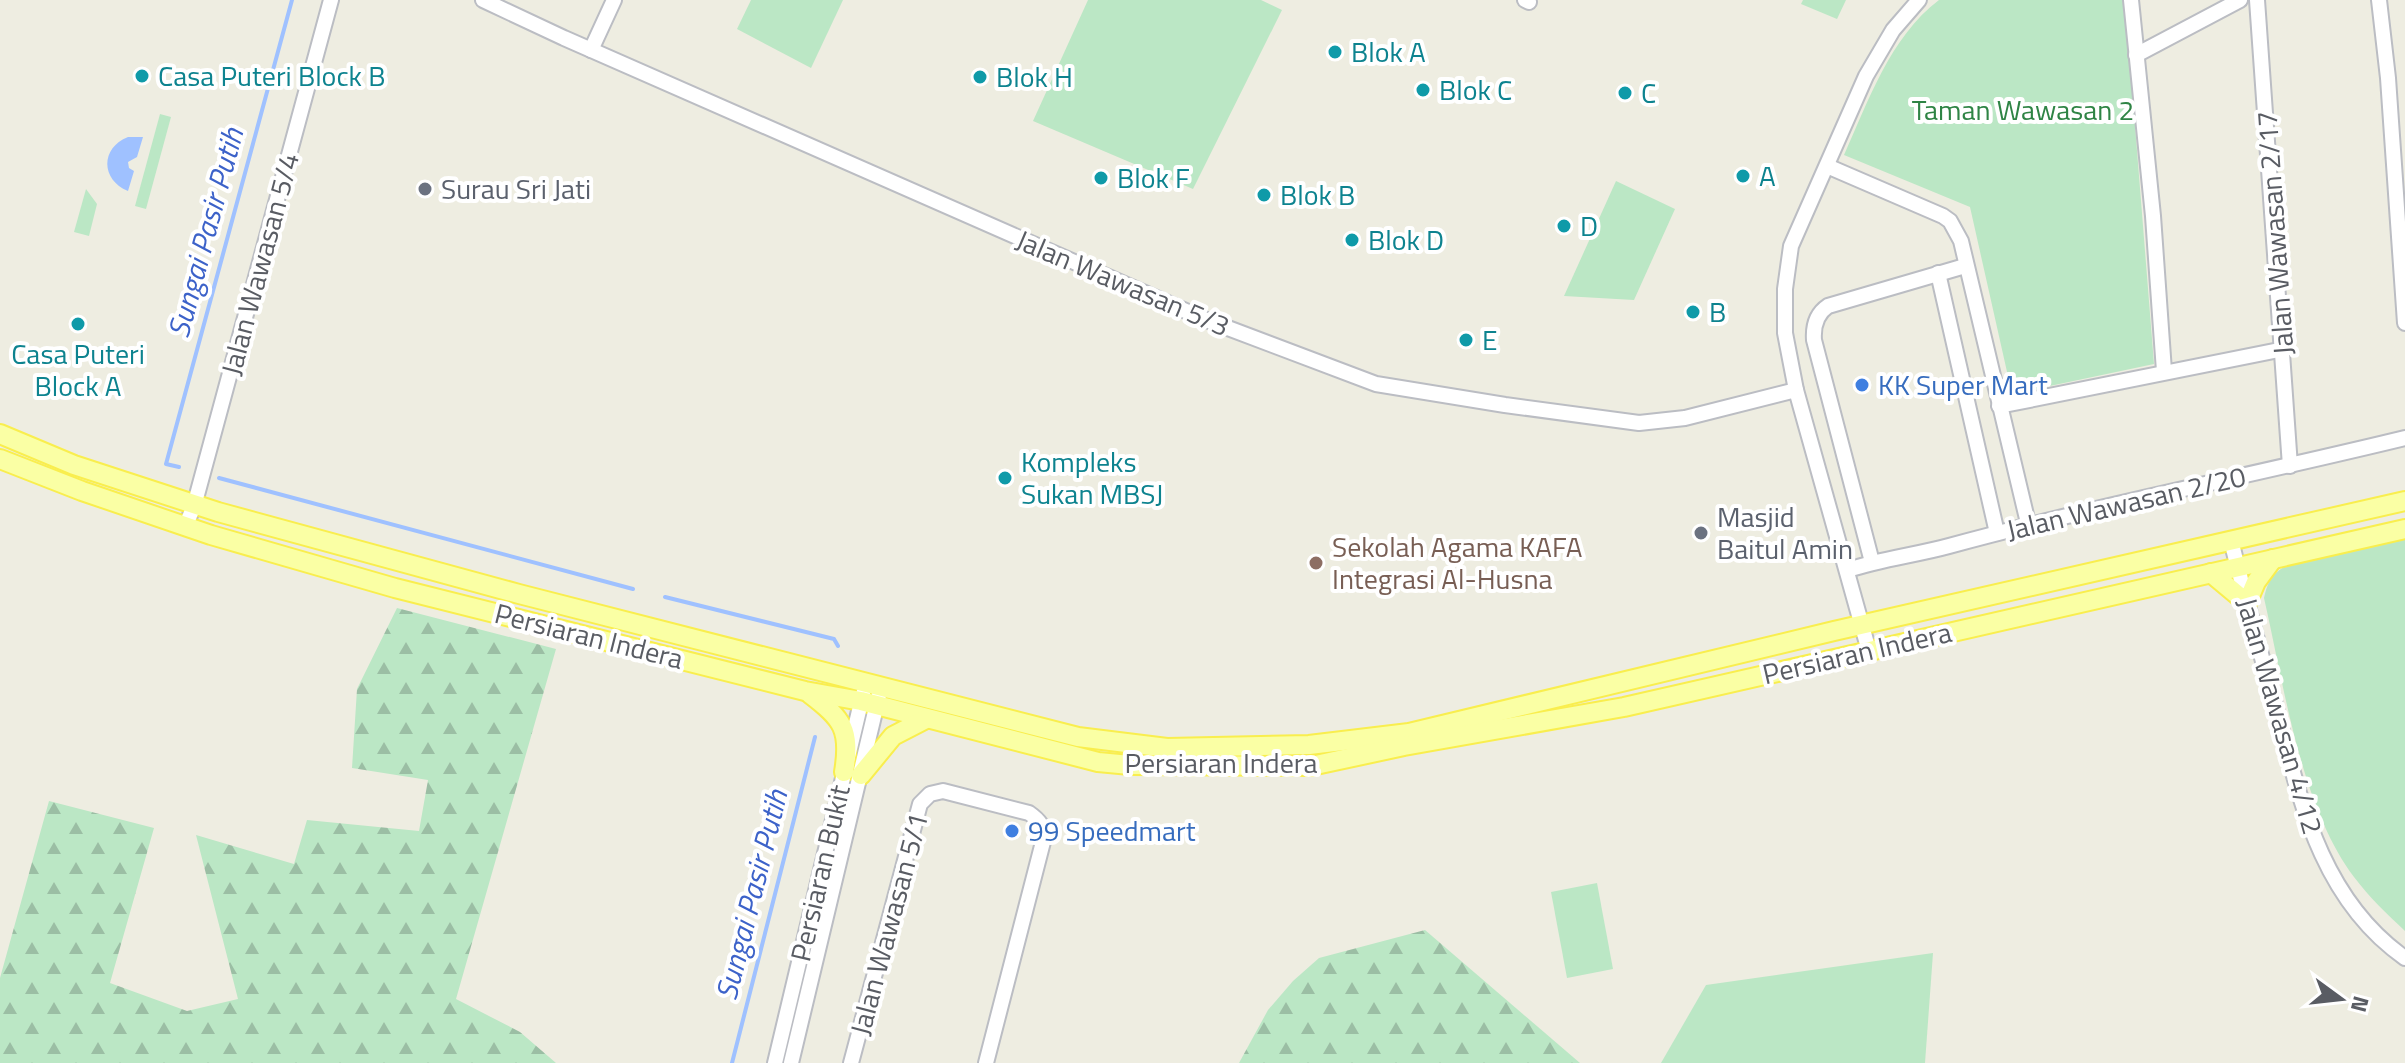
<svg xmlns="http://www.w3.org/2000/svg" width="2405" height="1063" viewBox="0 0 2405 1063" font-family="'Titillium Web',sans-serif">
	<defs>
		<pattern id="forest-firs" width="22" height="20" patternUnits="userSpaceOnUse" patternTransform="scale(2)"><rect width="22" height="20" fill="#bbe7c5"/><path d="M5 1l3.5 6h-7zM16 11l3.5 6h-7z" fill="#9bbea4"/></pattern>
	</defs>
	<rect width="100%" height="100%" fill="#eeede1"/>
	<g fill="#bbe7c5">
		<polygon points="751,0 843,0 811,68 737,29"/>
		<polygon points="1088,0 1261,0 1282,10 1193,189 1033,121"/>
		<polygon points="1803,0 1846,0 1837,19 1801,4"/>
		<path d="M1939 0H2125L2154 364 2012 394 1970 207 1844 155C1868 102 1890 37 1939 0Z"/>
		<polygon points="160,114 171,117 146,209 135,206"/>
		<polygon points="1616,181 1675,209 1634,300 1564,296"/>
		<polygon points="86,189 97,204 89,236 74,232"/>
		<path d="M2405 539V931C2387 914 2369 897 2354 877 2300 805 2284 685 2264 598 2268 581 2272 573 2288 565Z"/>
		<polygon points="1597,883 1613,969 1567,978 1551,892"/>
		<polygon points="1933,953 1925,1063 1661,1063 1706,985"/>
	</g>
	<g fill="url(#forest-firs)">
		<polygon points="397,608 556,649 456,999 520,1032 556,1063 0,1063 0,978 49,801 154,828 110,983 187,1011 238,999 196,835 294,864 307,820 419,831 428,780 352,768 357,689"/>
		<polygon points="1425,930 1580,1063 1239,1063 1268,1010 1293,981 1319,958"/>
	</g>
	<path fill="#9fc1ff" d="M128 137H143L137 157 128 162 129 168 134 171 128 191C101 180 100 148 128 137Z"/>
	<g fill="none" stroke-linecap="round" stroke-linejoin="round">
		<g stroke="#9fc1ff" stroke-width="4">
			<polyline points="179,467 166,464 292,0"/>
			<polyline points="219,478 633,589"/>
			<polyline points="665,597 834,639 838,646"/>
			<polyline points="732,1063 815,737"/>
		</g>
		<defs>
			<g id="minor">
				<polyline points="483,0 564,38 1204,319 1376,384 1505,405 1639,423 1685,418 1796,390"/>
				<polyline points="1525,0 1529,2"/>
				<polyline points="2131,0 2153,216 2164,371"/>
				<polyline points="2257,0 2290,466"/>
				<polyline points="2379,0 2388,78 2405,323"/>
				<polyline points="591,50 614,0"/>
				<polyline points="2136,55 2240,0"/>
				<polyline points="1827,166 1943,216 1950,221 1961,241 2028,523"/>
				<polyline points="1938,273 1997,533"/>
				<polyline points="1999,406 2284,349"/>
				<polyline points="185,527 194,506 331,0"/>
				<path d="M2231 540C2244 594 2259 647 2274 701 2299 795 2319 898 2405 958"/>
				<path d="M1872 562 1814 340C1813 326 1816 314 1828 306L1965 266"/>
				<path d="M1848 570C1881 559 1916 555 1949 546 2100 505 2253 475 2405 438"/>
				<polyline points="1869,651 1796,390 1785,333 1785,289 1791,246 1866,76 1893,30 1919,0"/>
				<polyline points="775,1063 863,694"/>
				<polyline points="791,1063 879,695"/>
				<path d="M851 1063 920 804 930 794 943 791 1029 813C1039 820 1044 826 1044 838L986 1063"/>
			</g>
			<g id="major">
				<polyline points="0,434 74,465 218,512 519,594 1078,737 1167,748 1309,745 1409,733 1834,631 2405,501"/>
				<polyline points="0,459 82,491 211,535 395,588 805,691 861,701 1098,762 1130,765 1311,766 1404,746 1624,707 2405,529"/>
				<polyline points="2211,573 2247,603 2256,582 2273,559"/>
				<path d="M810 694C843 719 851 730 844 772"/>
				<polyline points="861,775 893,736 926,719"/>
			</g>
		</defs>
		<use href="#minor" stroke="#bbbdc3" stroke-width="18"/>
		<use href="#major" stroke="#f9ee4e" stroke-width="22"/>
		<use href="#minor" stroke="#fff" stroke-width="14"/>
		<use href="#major" stroke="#faffa4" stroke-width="18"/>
	</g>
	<g fill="#0f9aa8" stroke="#fff" stroke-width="3">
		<circle cx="1335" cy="52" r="8"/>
		<circle cx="142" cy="76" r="8"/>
		<circle cx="980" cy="77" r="8"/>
		<circle cx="1423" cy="90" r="8"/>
		<circle cx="1625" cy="93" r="8"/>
		<circle cx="1743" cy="176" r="8"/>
		<circle cx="1101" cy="178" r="8"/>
		<circle cx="1264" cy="195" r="8"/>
		<circle cx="1564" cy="226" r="8"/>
		<circle cx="1352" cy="240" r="8"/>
		<circle cx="1693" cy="312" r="8"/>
		<circle cx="78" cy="324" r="8"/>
		<circle cx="1466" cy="340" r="8"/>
		<circle cx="1005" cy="478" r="8"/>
	</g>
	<g fill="#6b7280" stroke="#fff" stroke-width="3">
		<circle cx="425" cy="189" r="8"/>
		<circle cx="1701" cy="533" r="8"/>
	</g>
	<g fill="#3f7fe0" stroke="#fff" stroke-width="3">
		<circle cx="1862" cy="385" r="8"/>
		<circle cx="1012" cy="831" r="8"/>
	</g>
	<circle fill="#8d6e63" stroke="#fff" stroke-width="3" cx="1316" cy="563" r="8"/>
	<g text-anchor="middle" stroke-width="8" stroke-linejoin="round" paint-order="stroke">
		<g font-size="28" fill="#0d838f" stroke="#fff" text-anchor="start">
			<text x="1351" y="62">Blok A</text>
			<text x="158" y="86">Casa Puteri Block B</text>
			<text x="996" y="87">Blok H</text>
			<text x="1439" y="100">Blok C</text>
			<text x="1641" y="103">C</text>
			<text x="1759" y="186">A</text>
			<text x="1117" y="188">Blok F</text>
			<text x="1280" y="205">Blok B</text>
			<text x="1580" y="236">D</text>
			<text x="1368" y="250">Blok D</text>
			<text x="1709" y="322">B</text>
			<text x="1482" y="350">E</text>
			<text x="78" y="364" text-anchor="middle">Casa Puteri<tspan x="78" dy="32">Block A</tspan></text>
			<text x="1021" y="472">Kompleks<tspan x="1021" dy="32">Sukan MBSJ</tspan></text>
		</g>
		<g font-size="28" fill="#2f8445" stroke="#fff">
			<text x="2023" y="120">Taman Wawasan 2</text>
		</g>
		<g font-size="28" fill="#5b616d" stroke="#fff" text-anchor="start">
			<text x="441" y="199">Surau Sri Jati</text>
			<text x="1717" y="527">Masjid<tspan x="1717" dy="32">Baitul Amin</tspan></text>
		</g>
		<g font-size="28" fill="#595c63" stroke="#fff">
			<text transform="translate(2275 233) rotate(-94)" y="10">Jalan Wawasan 2/17</text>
			<text transform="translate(260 264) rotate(-75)" y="10">Jalan Wawasan 5/4</text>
			<text transform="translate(1123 283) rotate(23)" y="10">Jalan Wawasan 5/3</text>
			<text transform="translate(2126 503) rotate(-13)" y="10">Jalan Wawasan 2/20</text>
			<text transform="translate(589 636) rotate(14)" y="10">Persiaran Indera</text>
			<text transform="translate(1857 653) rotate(-13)" y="10">Persiaran Indera</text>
			<text transform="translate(2280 716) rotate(74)" y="10">Jalan Wawasan 4/12</text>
			<text x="1221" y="773">Persiaran Indera</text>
			<text transform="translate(820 873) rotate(-77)" y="10">Persiaran Bukit</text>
			<text transform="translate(889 924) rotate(-75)" y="10">Jalan Wawasan 5/1</text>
		</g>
		<g font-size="28" fill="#366cbe" stroke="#fff" text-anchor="start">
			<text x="1878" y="395">KK Super Mart</text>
			<text x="1028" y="841">99 Speedmart</text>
		</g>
		<g font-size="28" fill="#785e54" stroke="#fff" text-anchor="start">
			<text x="1332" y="557">Sekolah Agama KAFA<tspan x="1332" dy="32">Integrasi Al-Husna</tspan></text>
		</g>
		<g font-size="30" font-style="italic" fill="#3c62c9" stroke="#fff">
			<text transform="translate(206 233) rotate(-75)" y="10">Sungai Pasir Putih</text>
			<text transform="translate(752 895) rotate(-76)" y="10">Sungai Pasir Putih</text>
		</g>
	</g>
	<g transform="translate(2341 999) rotate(105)" stroke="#ffffff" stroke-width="6" paint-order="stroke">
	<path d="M0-6L14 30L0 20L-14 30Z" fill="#595c63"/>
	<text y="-12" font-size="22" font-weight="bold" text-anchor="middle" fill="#595c63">N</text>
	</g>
</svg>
